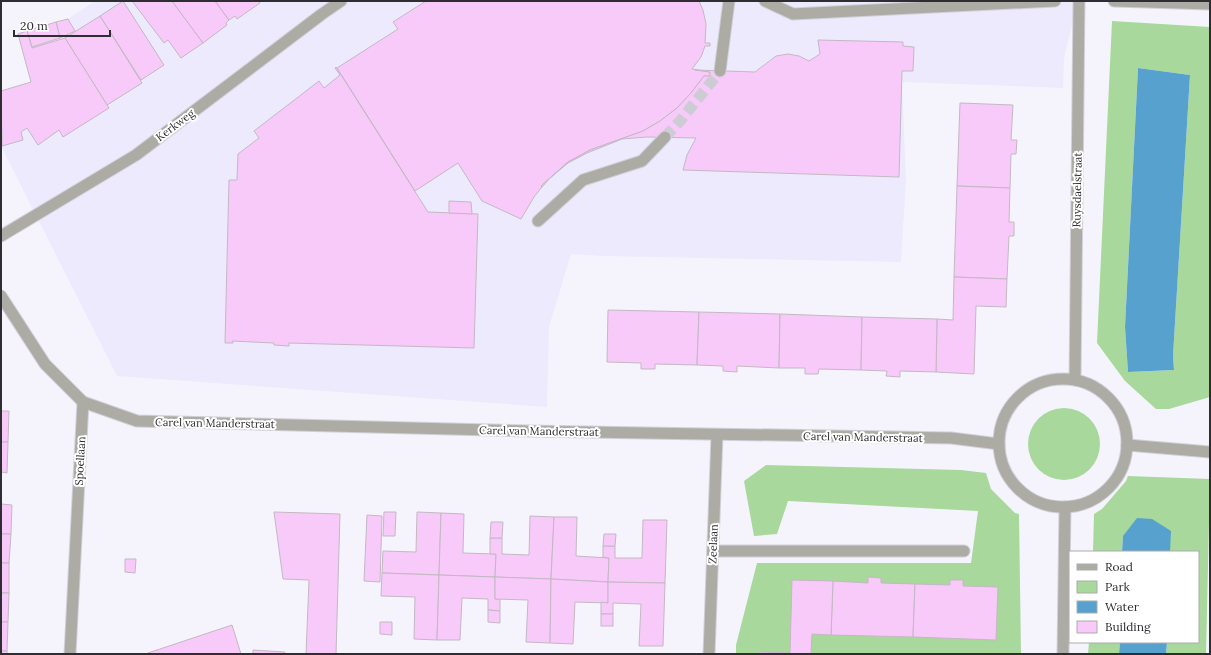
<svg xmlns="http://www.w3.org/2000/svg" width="1211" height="655" viewBox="0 0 1211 655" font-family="Lora,serif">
	<rect width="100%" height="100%" fill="#f5f4fd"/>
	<polygon fill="#eceafc" points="95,1 1078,1 1064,58 1063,88 902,82 906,180 901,262 603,256 571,254 549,327 547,407 117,376 1,146 1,97 33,87 17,33 68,19"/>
	<g fill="#a8d89c" fill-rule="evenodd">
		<path d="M1112 21 1210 27V397L1169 409H1156L1125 381 1097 343ZM1138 68 1190 75 1173 356 1174 370 1128 372 1125 327Z"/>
		<circle cx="1064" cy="444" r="36"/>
		<polygon points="766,465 961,470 986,473 991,489 1015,513 1019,514 1021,654 736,654 736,645 757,563 971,563 978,511 788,501 777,534 754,536 744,481"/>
		<polygon points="1128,476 1210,479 1206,654 1166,654 1167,642 1198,642 1198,552 1170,552 1170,531 1123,536 1122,552 1093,552 1094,514 1102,509 1126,481"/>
		<polygon points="1089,642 1120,642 1119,654 1088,654"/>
	</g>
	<g fill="#57a1cf">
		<polygon points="1138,68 1190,75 1173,356 1174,370 1128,372 1125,327"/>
		<polygon points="1137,518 1152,519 1171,531 1170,552 1122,552 1123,536"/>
		<polygon points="1120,642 1167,642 1166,654 1119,654"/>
	</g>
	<g fill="#f8caf9" stroke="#c4b8c4">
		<polygon points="123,1 164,65 141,80 100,16"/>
		<polygon points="132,1 172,1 203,43 181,58 168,40 164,43"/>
		<polygon points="172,1 215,1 229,20 226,23 227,25 203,43"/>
		<polygon points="215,1 259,1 260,3 237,19 235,16 229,20"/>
		<polygon points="426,1 699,1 703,10 706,24 705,43 710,43 710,46 705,46 701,57 692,69 710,72 710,76 704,76 691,93 677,108 660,121 643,131 590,150 568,162 541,186 542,187 534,197 521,219 482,201 458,163 415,191 337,68 398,29 393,22"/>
		<polygon points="100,16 142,83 107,105 65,38"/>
		<polygon points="68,19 75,31 60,38 56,22"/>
		<polygon points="56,22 60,38 32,47 27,31"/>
		<polygon points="27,31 32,48 65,38 109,108 63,137 59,130 38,145 27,128 21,132 23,140 2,146 1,91 31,82 18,34"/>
		<polygon points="818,40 903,42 903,46 914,47 913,71 902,71 899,177 683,170 687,155 696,138 647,137 622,139 587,153 568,163 550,178 542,187 541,186 568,162 590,150 643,131 660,121 677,108 691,93 704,76 710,76 710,72 695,70 755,72 776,56 788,54 799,56 809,61 820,54"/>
		<polygon points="336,67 428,212 478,214 474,348 289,343 289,346 274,345 274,343 232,341 233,343 225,343 229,180 237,180 238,154 259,138 254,131 319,81 324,88 340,75 335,68"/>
		<polygon points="960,103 1013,105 1011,140 1017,140 1016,154 1011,154 1010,188 957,186"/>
		<polygon points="957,186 1010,188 1009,222 1014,222 1014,236 1009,236 1007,279 954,277"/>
		<polygon points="449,201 471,202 472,214 449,213"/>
		<polygon points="954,277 1007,279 1006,307 976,306 974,374 936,372 937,319 953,320"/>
		<polygon points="608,310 699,312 697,365 655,364 655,369 641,369 641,363 607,362"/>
		<polygon points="699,312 780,314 779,368 737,366 737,372 723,371 723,366 697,365"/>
		<polygon points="780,314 862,317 861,370 819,369 818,374 805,374 805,368 779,368"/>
		<polygon points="862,317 937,319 936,372 900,371 900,377 886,376 887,371 861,370"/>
		<polygon points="1,411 9,411 8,442 1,442"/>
		<polygon points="1,442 8,442 7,473 1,472"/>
		<polygon points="1,504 12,505 11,534 1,534"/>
		<polygon points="274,512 340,514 336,654 306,654 309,580 283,579"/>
		<polygon points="384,512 396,512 395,536 383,536"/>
		<polygon points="417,512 441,513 439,575 382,573 383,551 416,552"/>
		<polygon points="441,513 464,514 463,553 496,554 495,577 439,575"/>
		<polygon points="367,515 382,516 380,582 364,581"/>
		<polygon points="530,516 554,517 551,579 495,577 496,554 490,554 490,538 502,538 502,554 529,555"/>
		<polygon points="554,517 577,517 576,556 609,558 608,582 551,579"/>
		<polygon points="643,520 667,520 665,583 608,582 609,558 603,557 603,546 615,546 615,558 642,558"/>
		<polygon points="491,522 503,522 502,538 490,538"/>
		<polygon points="1,534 11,534 9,563 1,563"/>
		<polygon points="604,534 616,534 615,546 603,546"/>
		<polygon points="125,559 136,559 135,573 125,572"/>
		<rect x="1" y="563" width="8" height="30"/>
		<polygon points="382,573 439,575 437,640 414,639 415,597 381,596"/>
		<polygon points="439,575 495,577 495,599 500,599 500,611 488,610 488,599 462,598 460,640 437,640"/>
		<polygon points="495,577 551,579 550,643 526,642 528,600 495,599"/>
		<polygon points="868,577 881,578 881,583 915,584 913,637 831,635 833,581 868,583"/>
		<polygon points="551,579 608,582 608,603 575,602 573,644 550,643"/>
		<polygon points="792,580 833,581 831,635 812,634 811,654 759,654 759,652 790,653"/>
		<polygon points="950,580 963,580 963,586 998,587 996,640 913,637 915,584 950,585"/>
		<polygon points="608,582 665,583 663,646 639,646 641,604 613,603 613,614 601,614 601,602 608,603"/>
		<polygon points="1,593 9,593 8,622 1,622"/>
		<polygon points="488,610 500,611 500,623 488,622"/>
		<rect x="601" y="614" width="12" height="12"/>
		<polygon points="1,622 8,622 7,651 1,651"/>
		<polygon points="380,622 392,622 392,635 380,634"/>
		<polygon points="232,625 241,654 145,654"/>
		<polygon points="253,650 285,652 285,654 253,654"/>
		<rect x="1" y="651" width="6" height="3"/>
	</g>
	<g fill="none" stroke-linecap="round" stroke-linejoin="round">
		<polyline stroke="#cdccd4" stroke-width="11" stroke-dasharray="11 5.5" stroke-linecap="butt" points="665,137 680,121 720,71"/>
		<defs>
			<g id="pedestrian">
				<polyline points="765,1 793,14 1055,1"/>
				<polyline points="720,71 729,1"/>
				<polyline points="538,221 583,180 642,161 665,137"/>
			</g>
			<g id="minor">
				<polyline points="1114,1 1210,4"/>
				<polyline points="1,236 136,155 322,14 341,1"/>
				<polyline points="1075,380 1079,1"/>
				<polyline points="713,551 964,551"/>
				<polyline points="70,654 83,402"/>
				<polyline points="709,654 717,435"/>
			</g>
			<g id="tertiary">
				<polyline points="1,296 45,364 83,402 137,421 528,431 951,438 999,444"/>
				<circle cx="1063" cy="443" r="64"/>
				<polyline points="1127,445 1210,452"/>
				<polyline points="1063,654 1065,507"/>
			</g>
		</defs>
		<use href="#pedestrian" stroke="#d1d0d8" stroke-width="13"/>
		<use href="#minor" stroke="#d1d0d8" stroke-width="13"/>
		<use href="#tertiary" stroke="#d1d0d8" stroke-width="13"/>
		<use href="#pedestrian" stroke="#acaca5" stroke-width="11"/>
		<use href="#minor" stroke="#acaca5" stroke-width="11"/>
		<use href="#tertiary" stroke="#acaca5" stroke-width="11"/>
	</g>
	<g text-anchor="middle" stroke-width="4" stroke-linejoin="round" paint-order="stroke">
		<g font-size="11" fill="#2d2d32" stroke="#fff">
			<text transform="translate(175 125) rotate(-37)" y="4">Kerkweg</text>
			<text transform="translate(1077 190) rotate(-89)" y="4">Ruysdaelstraat</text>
			<text transform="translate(215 423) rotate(1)" y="4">Carel van Manderstraat</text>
			<text transform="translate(539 431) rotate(1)" y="4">Carel van Manderstraat</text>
			<text transform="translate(863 437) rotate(1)" y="4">Carel van Manderstraat</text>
			<text transform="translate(80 461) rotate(-87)" y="4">Spoellaan</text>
			<text transform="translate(713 544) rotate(-88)" y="4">Zeelaan</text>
		</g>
	</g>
	<rect width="1211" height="655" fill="none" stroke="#2d2d32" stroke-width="4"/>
	<rect x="1069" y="551" width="130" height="92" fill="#ffffff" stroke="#ababad"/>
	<rect x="1077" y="564" width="20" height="6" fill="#acaca5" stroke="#ababad"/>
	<text x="1105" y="571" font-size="12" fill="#2d2d32">Road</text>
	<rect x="1077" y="581" width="20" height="12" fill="#a8d89c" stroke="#ababad"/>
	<text x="1105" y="591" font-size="12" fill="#2d2d32">Park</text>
	<rect x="1077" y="601" width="20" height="12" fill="#57a1cf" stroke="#ababad"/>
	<text x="1105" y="611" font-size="12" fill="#2d2d32">Water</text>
	<rect x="1077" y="621" width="20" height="12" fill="#f8caf9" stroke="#ababad"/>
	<text x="1105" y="631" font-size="12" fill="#2d2d32">Building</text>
	<path d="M14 30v6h96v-6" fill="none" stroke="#2d2d32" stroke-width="2"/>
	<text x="20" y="30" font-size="12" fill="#2d2d32" stroke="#ffffff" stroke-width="3" paint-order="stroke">20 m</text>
</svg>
